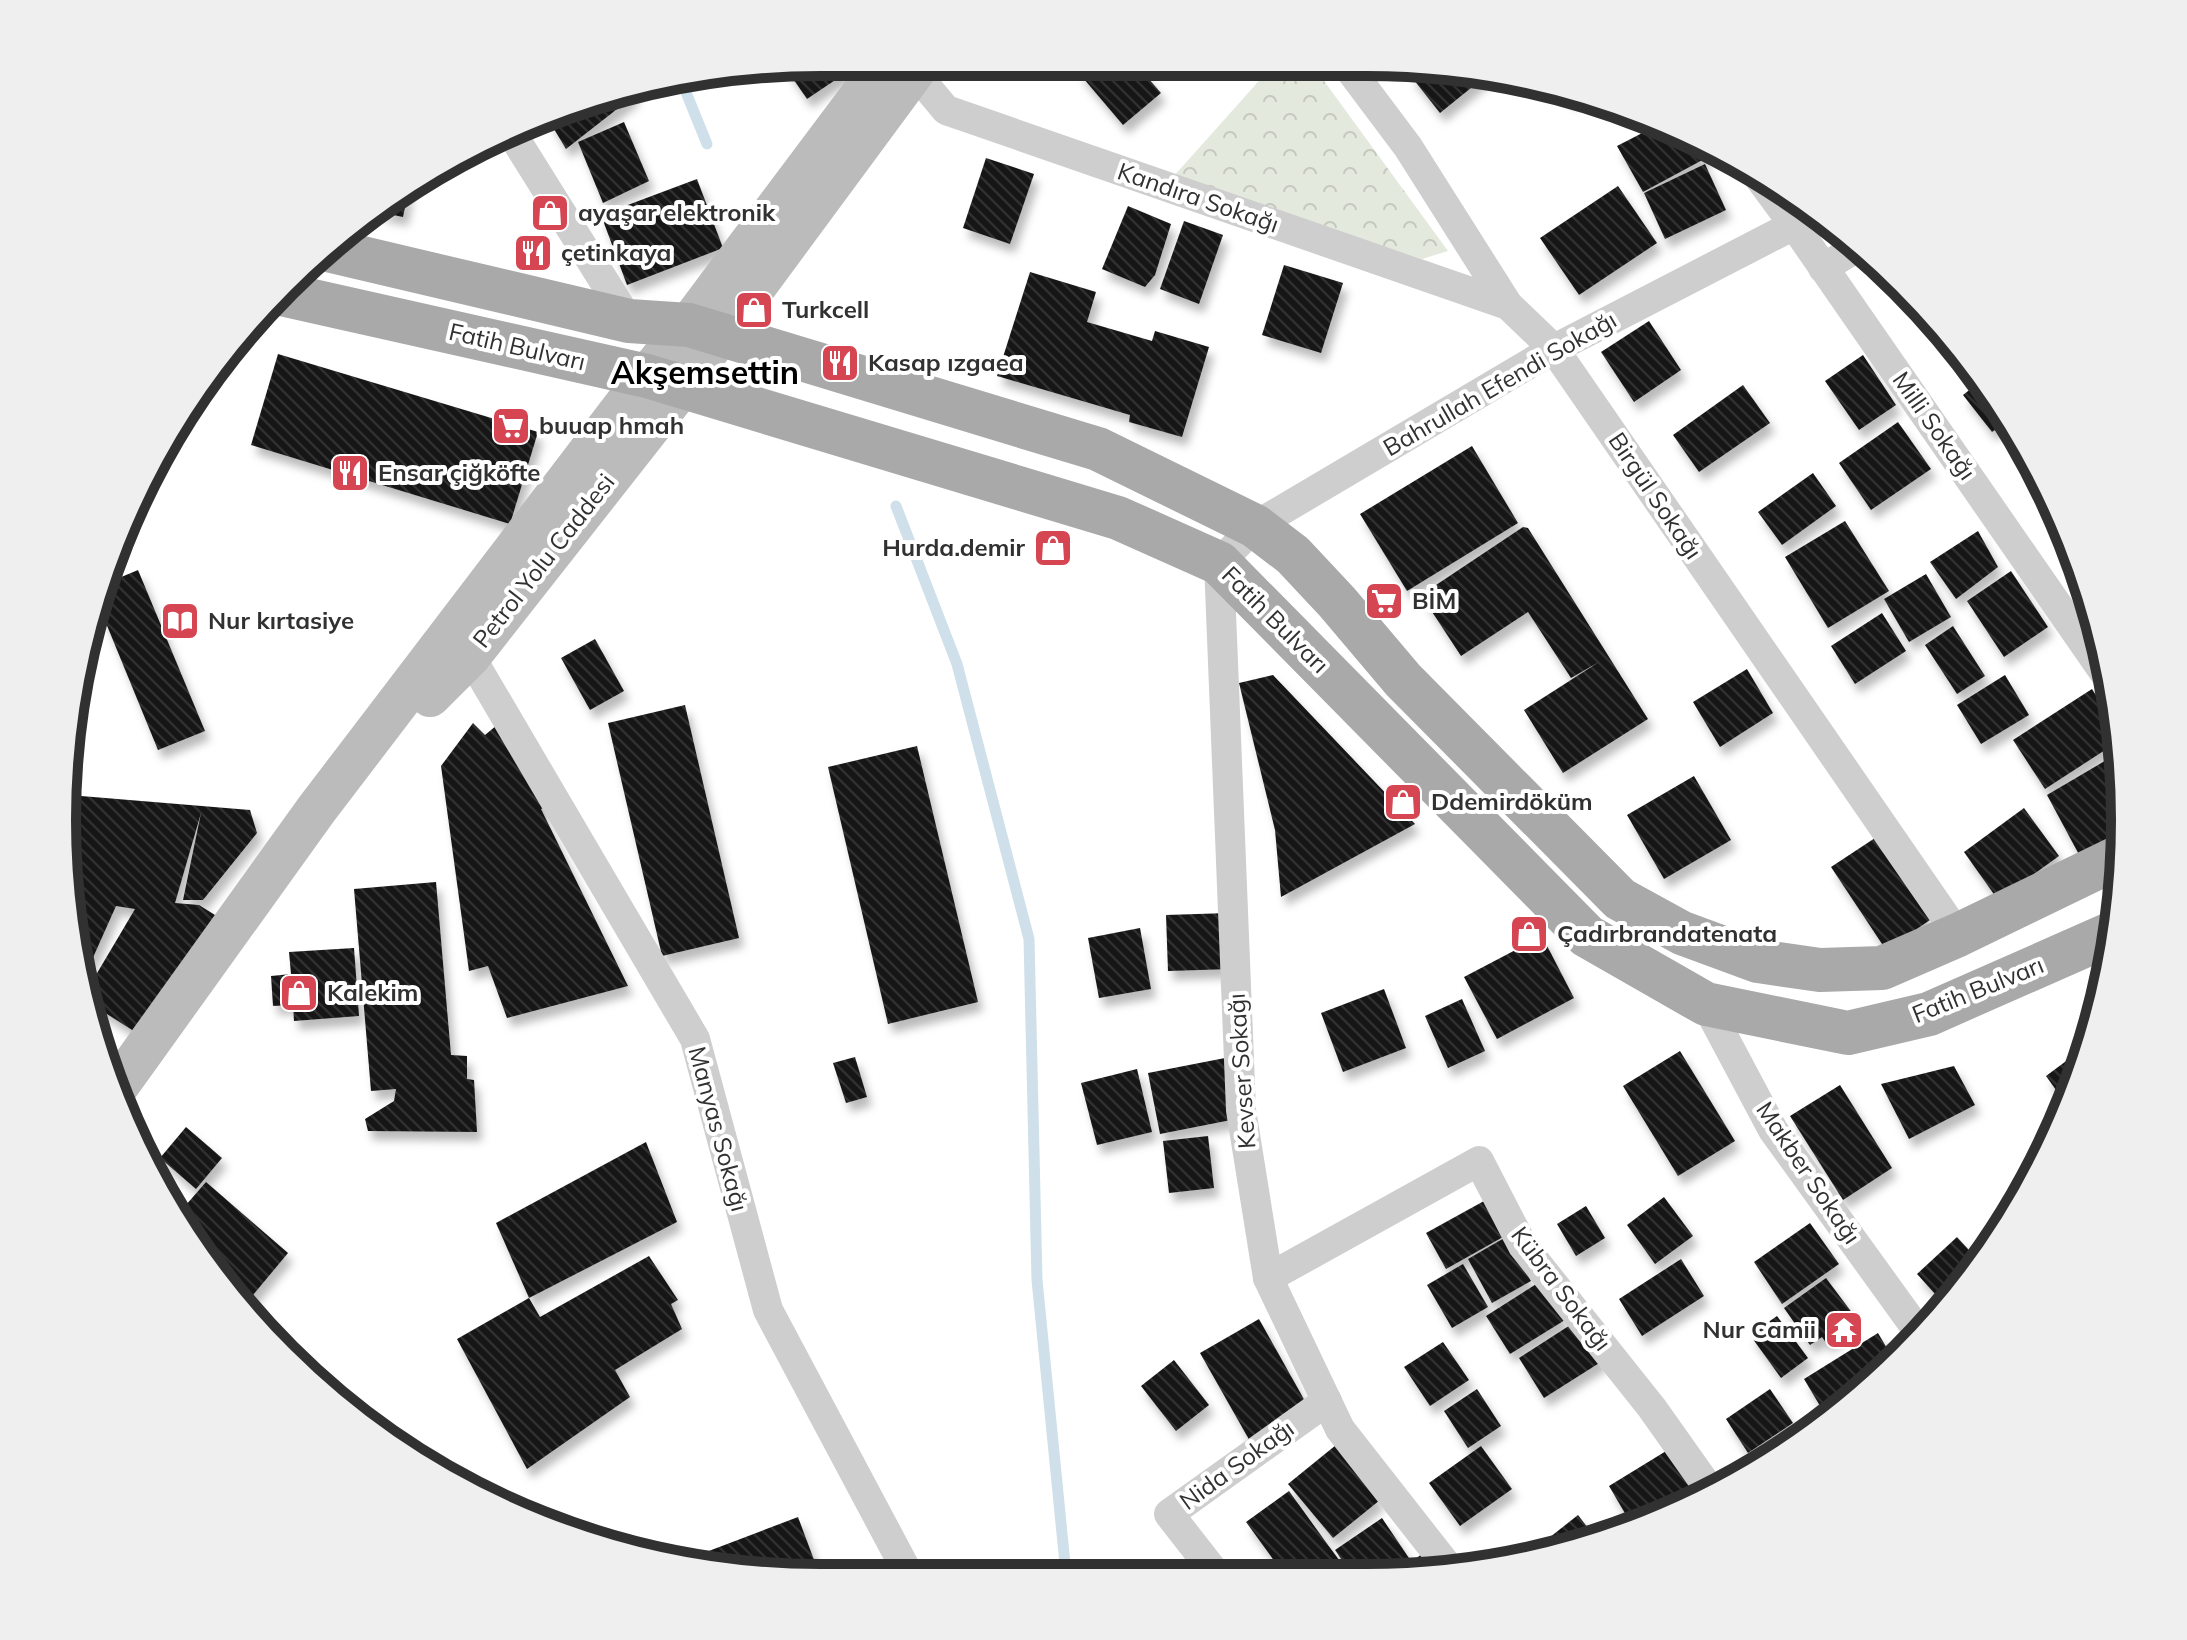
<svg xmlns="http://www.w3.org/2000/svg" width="2187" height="1640" viewBox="0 0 2187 1640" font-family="Mulish,sans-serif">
	<defs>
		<pattern id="park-crowns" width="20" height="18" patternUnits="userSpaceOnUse" patternTransform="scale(2)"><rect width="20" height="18" fill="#e4e9dd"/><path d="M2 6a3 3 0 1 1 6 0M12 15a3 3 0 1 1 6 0" fill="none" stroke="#c4c8be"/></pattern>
		<pattern id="building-back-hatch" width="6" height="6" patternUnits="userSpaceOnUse" patternTransform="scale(2)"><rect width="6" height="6" fill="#181818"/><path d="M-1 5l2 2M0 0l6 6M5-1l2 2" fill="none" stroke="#313131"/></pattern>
		<filter id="shadow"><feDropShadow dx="5" dy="9" stdDeviation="4" flood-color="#0004"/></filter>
	</defs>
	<rect width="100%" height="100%" fill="#fff"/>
	<polygon fill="url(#park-crowns)" points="1275,63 1311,63 1448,251 1422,259 1173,177"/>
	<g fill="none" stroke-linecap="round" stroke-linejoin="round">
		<g stroke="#cfe0ea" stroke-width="11">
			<polyline points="681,80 707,144"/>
			<polyline points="896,506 957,664 1029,939 1037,1280 1066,1574"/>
		</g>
	</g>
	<g fill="url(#building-back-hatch)" filter="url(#shadow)">
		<polygon points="820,62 862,62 807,99 785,67"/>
		<polygon points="1091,63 1135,63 1161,93 1123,125 1078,72"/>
		<polygon points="1423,65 1487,75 1440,113 1410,75"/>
		<polygon points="629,87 635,95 566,149 548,119"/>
		<polygon points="1563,88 1575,93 1579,95 1570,100"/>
		<polygon points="624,122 649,181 603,203 578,142"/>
		<polygon points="1652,128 1706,153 1708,157 1643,192 1617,146"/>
		<polygon points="986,158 1034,174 1010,244 963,228"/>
		<polygon points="1705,164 1726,210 1665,239 1644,193"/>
		<polygon points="697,179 723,248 627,285 601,215"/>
		<polygon points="1618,186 1657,243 1579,295 1540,238"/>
		<polygon points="409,188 403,217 378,212 379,211"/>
		<polygon points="1128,206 1171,224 1155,275 1145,287 1102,269"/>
		<polygon points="1184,221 1223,235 1199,304 1160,289"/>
		<polygon points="1284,265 1343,283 1321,353 1262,335"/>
		<polygon points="1030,272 1096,292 1087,322 1152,341 1155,331 1209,347 1182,437 1129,422 1130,415 997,376"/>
		<polygon points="1649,321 1681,370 1634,402 1601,352"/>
		<polygon points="278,354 538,432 510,524 251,445"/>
		<polygon points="1863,355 1896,405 1859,430 1825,381"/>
		<polygon points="1982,380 2007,421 1992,432 1963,395"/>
		<polygon points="1743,385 1770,423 1699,472 1673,435"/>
		<polygon points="1898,422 1931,469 1871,510 1839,463"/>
		<polygon points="1472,446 1518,523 1407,591 1360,514"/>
		<polygon points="1813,473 1836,506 1782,545 1758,512"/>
		<polygon points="1845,521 1889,591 1828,628 1785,557"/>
		<polygon points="1523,527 1528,528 1648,719 1563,773 1524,710 1599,662 1571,678 1528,612 1461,656 1421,595"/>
		<polygon points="1978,531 1998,567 1956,599 1930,562"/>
		<polygon points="2066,535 2074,556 2073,556 2061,539"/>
		<polygon points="138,570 205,731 158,750 99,606 107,583"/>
		<polygon points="2011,571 2048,627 2004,657 1967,601"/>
		<polygon points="1926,574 1951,617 1909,642 1884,599"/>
		<polygon points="1882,613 1906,651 1855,684 1831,646"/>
		<polygon points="1953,626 1985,676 1957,694 1925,645"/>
		<polygon points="595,639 624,691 590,710 561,658"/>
		<polygon points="1747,669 1773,713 1720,747 1693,702"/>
		<polygon points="1273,675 1415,824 1281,897 1275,830 1239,683"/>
		<polygon points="2005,675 2029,715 1981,744 1957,705"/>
		<polygon points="2092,689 2116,727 2119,741 2045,789 2013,740"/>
		<polygon points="685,705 739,938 662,956 608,723"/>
		<polygon points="473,723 485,735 497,725 549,806 541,809 628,986 507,1018 488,966 469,971 441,766"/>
		<polygon points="917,746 978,1002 888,1024 828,767"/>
		<polygon points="2120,752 2123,771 2121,839 2083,862 2047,795"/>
		<polygon points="1694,776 1731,840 1664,879 1627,815"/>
		<polygon points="69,795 250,810 257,833 203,900 183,900 201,813 175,903 199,905 223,920 143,1037 96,1007 90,985 135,909 116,906 87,971 64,870"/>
		<polygon points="2024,808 2059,856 1998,900 1964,852"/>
		<polygon points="1875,838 1930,920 1886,950 1831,867"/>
		<polygon points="436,882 451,1055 467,1056 467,1079 474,1080 477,1132 368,1131 365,1119 394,1101 396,1089 371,1091 354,889"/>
		<polygon points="1229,913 1231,969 1168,971 1166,915"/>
		<polygon points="1140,928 1151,989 1099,998 1088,938"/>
		<polygon points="1542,936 1574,998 1497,1039 1464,977"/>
		<polygon points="354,948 359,1016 294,1021 293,1005 273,1006 271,976 291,974 289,952"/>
		<polygon points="1384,989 1406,1048 1343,1072 1321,1013"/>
		<polygon points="1462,999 1485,1051 1448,1068 1425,1016"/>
		<polygon points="2089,1044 2085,1064 2066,1104 2046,1076"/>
		<polygon points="1680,1051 1735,1141 1678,1176 1623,1086"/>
		<polygon points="855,1057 867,1097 846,1103 833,1063"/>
		<polygon points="1225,1058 1236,1119 1160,1134 1148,1073"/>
		<polygon points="1954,1066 1975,1105 1909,1139 1881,1084"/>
		<polygon points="1137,1069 1152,1132 1097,1145 1081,1083"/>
		<polygon points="1840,1085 1892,1168 1843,1200 1790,1116"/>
		<polygon points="186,1127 222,1158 196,1189 160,1158"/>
		<polygon points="1208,1136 1214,1188 1169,1193 1163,1141"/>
		<polygon points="646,1142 677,1222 529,1298 496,1223"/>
		<polygon points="206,1182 288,1253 243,1307 218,1281 179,1213"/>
		<polygon points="1664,1197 1693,1236 1655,1264 1627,1225"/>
		<polygon points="1484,1201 1503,1237 1446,1269 1426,1233"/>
		<polygon points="1586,1206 1605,1238 1576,1256 1557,1224"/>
		<polygon points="1810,1223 1839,1264 1782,1304 1754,1262"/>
		<polygon points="1506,1237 1531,1281 1492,1303 1468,1259"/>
		<polygon points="1957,1237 1979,1261 1946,1306 1917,1274"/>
		<polygon points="649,1256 678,1300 671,1304 682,1329 615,1370 630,1397 527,1469 457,1339 529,1298 540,1317"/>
		<polygon points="1681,1259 1704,1296 1642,1336 1619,1299"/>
		<polygon points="1463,1264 1488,1307 1452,1328 1427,1285"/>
		<polygon points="1826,1278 1853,1314 1837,1326 1842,1333 1827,1344 1822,1337 1810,1345 1784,1308"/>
		<polygon points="1541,1281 1565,1320 1510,1354 1486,1316"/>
		<polygon points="1777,1316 1808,1358 1781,1378 1750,1335"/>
		<polygon points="1259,1319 1310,1410 1251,1443 1200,1353"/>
		<polygon points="1578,1320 1604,1360 1544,1398 1519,1358"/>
		<polygon points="1878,1333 1894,1360 1829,1421 1804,1379"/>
		<polygon points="1443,1342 1469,1380 1430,1406 1404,1367"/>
		<polygon points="1174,1360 1209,1405 1176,1431 1141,1386"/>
		<polygon points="1477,1389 1501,1426 1468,1448 1444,1411"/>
		<polygon points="1770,1389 1793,1423 1748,1453 1726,1419"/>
		<polygon points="1788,1428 1797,1440 1739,1473 1735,1468"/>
		<polygon points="1336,1445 1380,1500 1333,1538 1288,1484"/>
		<polygon points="1481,1446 1512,1489 1460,1526 1429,1483"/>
		<polygon points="1671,1448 1698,1494 1651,1522 1633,1527 1609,1486"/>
		<polygon points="1289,1491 1328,1545 1348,1572 1283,1573 1246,1522"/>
		<polygon points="1578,1515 1595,1537 1544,1551 1540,1545"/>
		<polygon points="798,1517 820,1576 770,1576 685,1560"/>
		<polygon points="1382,1518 1411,1561 1395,1572 1350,1572 1335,1550"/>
		<polygon points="1422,1554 1435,1572 1397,1572"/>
	</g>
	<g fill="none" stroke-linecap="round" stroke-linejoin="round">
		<g stroke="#cecece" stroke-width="30">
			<polyline points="906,62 946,110 1508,305"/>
			<polyline points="1345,63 1408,147 1508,305 1554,349 1958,935"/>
			<polyline points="512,134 629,321"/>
			<polyline points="1758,176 1794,225 2108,678"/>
			<polyline points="1823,268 1853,250"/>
			<polyline points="470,656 695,1039 768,1310 909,1575"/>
			<polyline points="1706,1004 1773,1130 1921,1335"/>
			<polyline points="1268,1278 1479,1161 1523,1246 1652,1408 1710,1490"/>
			<polyline points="1452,1572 1340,1429 1268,1278 1241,1110 1219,563 1255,526 1554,349 1794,225"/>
			<polyline points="1215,1573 1169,1514 1327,1401"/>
		</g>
		<g stroke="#bbb" stroke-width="42">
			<polyline points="430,696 470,656 682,386 921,62"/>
			<polyline points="115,1090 316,810 647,376 689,325 886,62"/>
		</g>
		<g stroke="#a9a9a9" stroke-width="44">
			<polyline points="328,250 629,321 689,325 1098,449 1255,526 1293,555 1337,602 1403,680 1620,899 1682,933 1758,961 1820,970 1882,968 1958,935 2121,856"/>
			<polyline points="277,293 647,376 1118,518 1219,563 1587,936 1706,1004 1848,1033 1929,1014 2115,932"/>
		</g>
	</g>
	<defs>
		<symbol id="shop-square" viewBox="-11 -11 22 22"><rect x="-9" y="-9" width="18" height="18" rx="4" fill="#d64552" stroke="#fff"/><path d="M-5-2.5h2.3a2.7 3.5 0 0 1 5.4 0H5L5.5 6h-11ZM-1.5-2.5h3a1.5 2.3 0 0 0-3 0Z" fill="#fff"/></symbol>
		<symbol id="restaurant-square" viewBox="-11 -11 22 22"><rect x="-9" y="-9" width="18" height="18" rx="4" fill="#d64552" stroke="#fff"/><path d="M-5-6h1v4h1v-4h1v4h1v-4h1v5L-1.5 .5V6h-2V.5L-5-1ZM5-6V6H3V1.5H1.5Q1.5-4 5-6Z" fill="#fff"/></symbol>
		<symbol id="supermarket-square" viewBox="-11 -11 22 22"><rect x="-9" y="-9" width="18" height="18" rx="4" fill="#d64552" stroke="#fff"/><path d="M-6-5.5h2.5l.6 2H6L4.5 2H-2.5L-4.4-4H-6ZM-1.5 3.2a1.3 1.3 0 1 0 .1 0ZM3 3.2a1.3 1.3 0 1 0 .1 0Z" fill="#fff"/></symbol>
		<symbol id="library-square" viewBox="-11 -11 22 22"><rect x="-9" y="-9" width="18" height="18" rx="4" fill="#d64552" stroke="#fff"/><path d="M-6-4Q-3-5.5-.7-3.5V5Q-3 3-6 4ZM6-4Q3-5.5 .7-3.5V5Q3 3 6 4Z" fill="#fff"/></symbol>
		<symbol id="temple-square" viewBox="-11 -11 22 22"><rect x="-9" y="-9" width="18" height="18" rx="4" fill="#d64552" stroke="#fff"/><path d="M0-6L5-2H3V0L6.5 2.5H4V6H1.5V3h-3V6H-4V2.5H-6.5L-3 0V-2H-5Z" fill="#fff"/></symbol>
	</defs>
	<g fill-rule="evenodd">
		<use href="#shop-square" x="528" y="191" width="44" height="44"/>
		<use href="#restaurant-square" x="511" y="231" width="44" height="44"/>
		<use href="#shop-square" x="732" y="288" width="44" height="44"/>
		<use href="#restaurant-square" x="818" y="341" width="44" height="44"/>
		<use href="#supermarket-square" x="489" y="404" width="44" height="44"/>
		<use href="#restaurant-square" x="328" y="451" width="44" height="44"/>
		<use href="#shop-square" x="1031" y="526" width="44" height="44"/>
		<use href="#supermarket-square" x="1362" y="579" width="44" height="44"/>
		<use href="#library-square" x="158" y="599" width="44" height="44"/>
		<use href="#shop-square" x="1381" y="780" width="44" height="44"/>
		<use href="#shop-square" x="1507" y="912" width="44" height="44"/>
		<use href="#shop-square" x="277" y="971" width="44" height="44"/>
		<use href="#temple-square" x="1822" y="1308" width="44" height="44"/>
	</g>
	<g text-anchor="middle" stroke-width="8" stroke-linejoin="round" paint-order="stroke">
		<g font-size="24" fill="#313131" stroke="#fff">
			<text transform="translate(1198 198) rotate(19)" y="8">Kandıra Sokağı</text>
			<text transform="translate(517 347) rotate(13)" y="8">Fatih Bulvarı</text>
			<text transform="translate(1500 384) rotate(-30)" y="8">Bahrullah Efendi Sokağı</text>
			<text transform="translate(1934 426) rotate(55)" y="8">Milli Sokağı</text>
			<text transform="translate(1655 496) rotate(56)" y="8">Birgül Sokağı</text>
			<text transform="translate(544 561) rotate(-52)" y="8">Petrol Yolu Caddesi</text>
			<text transform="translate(1275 620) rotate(45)" y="8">Fatih Bulvarı</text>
			<text transform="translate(1978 990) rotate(-22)" y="8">Fatih Bulvarı</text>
			<text transform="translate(1242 1071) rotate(-94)" y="8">Kevser Sokağı</text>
			<text transform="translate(718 1129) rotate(75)" y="8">Manyas Sokağı</text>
			<text transform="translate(1808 1173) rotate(56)" y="8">Makber Sokağı</text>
			<text transform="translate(1561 1289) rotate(53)" y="8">Kübra Sokağı</text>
			<text transform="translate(1237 1465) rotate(-36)" y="8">Nida Sokağı</text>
		</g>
		<g font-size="24" font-weight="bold" fill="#313131" stroke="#fff" text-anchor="start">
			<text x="578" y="221">ayaşar elektronik</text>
			<text x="561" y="261">çetinkaya</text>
			<text x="782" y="318">Turkcell</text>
			<text x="868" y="371">Kasap ızgaea</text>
			<text x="539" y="434">buuap hmah</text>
			<text x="378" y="481">Ensar çiğköfte</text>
			<text x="1025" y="556" text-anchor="end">Hurda.demir</text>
			<text x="1412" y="609">BİM</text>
			<text x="208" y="629">Nur kırtasiye</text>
			<text x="1431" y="810">Ddemirdöküm</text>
			<text x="1557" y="942">Çadırbrandatenata</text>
			<text x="327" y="1001">Kalekim</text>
			<text x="1816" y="1338" text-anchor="end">Nur Camii</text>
		</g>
		<g font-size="32" font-weight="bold" fill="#000" stroke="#fff">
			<text x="705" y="384">Akşemsettin</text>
		</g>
	</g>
	<path d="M0 0H2187V1640H0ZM820 76H1367A744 744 0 0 1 2111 820V820A744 744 0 0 1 1367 1564H820A744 744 0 0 1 76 820V820A744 744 0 0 1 820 76Z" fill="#efefef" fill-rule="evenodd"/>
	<path fill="none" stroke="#313131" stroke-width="10" d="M820 76H1367A744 744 0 0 1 2111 820V820A744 744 0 0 1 1367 1564H820A744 744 0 0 1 76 820V820A744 744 0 0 1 820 76Z"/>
</svg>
